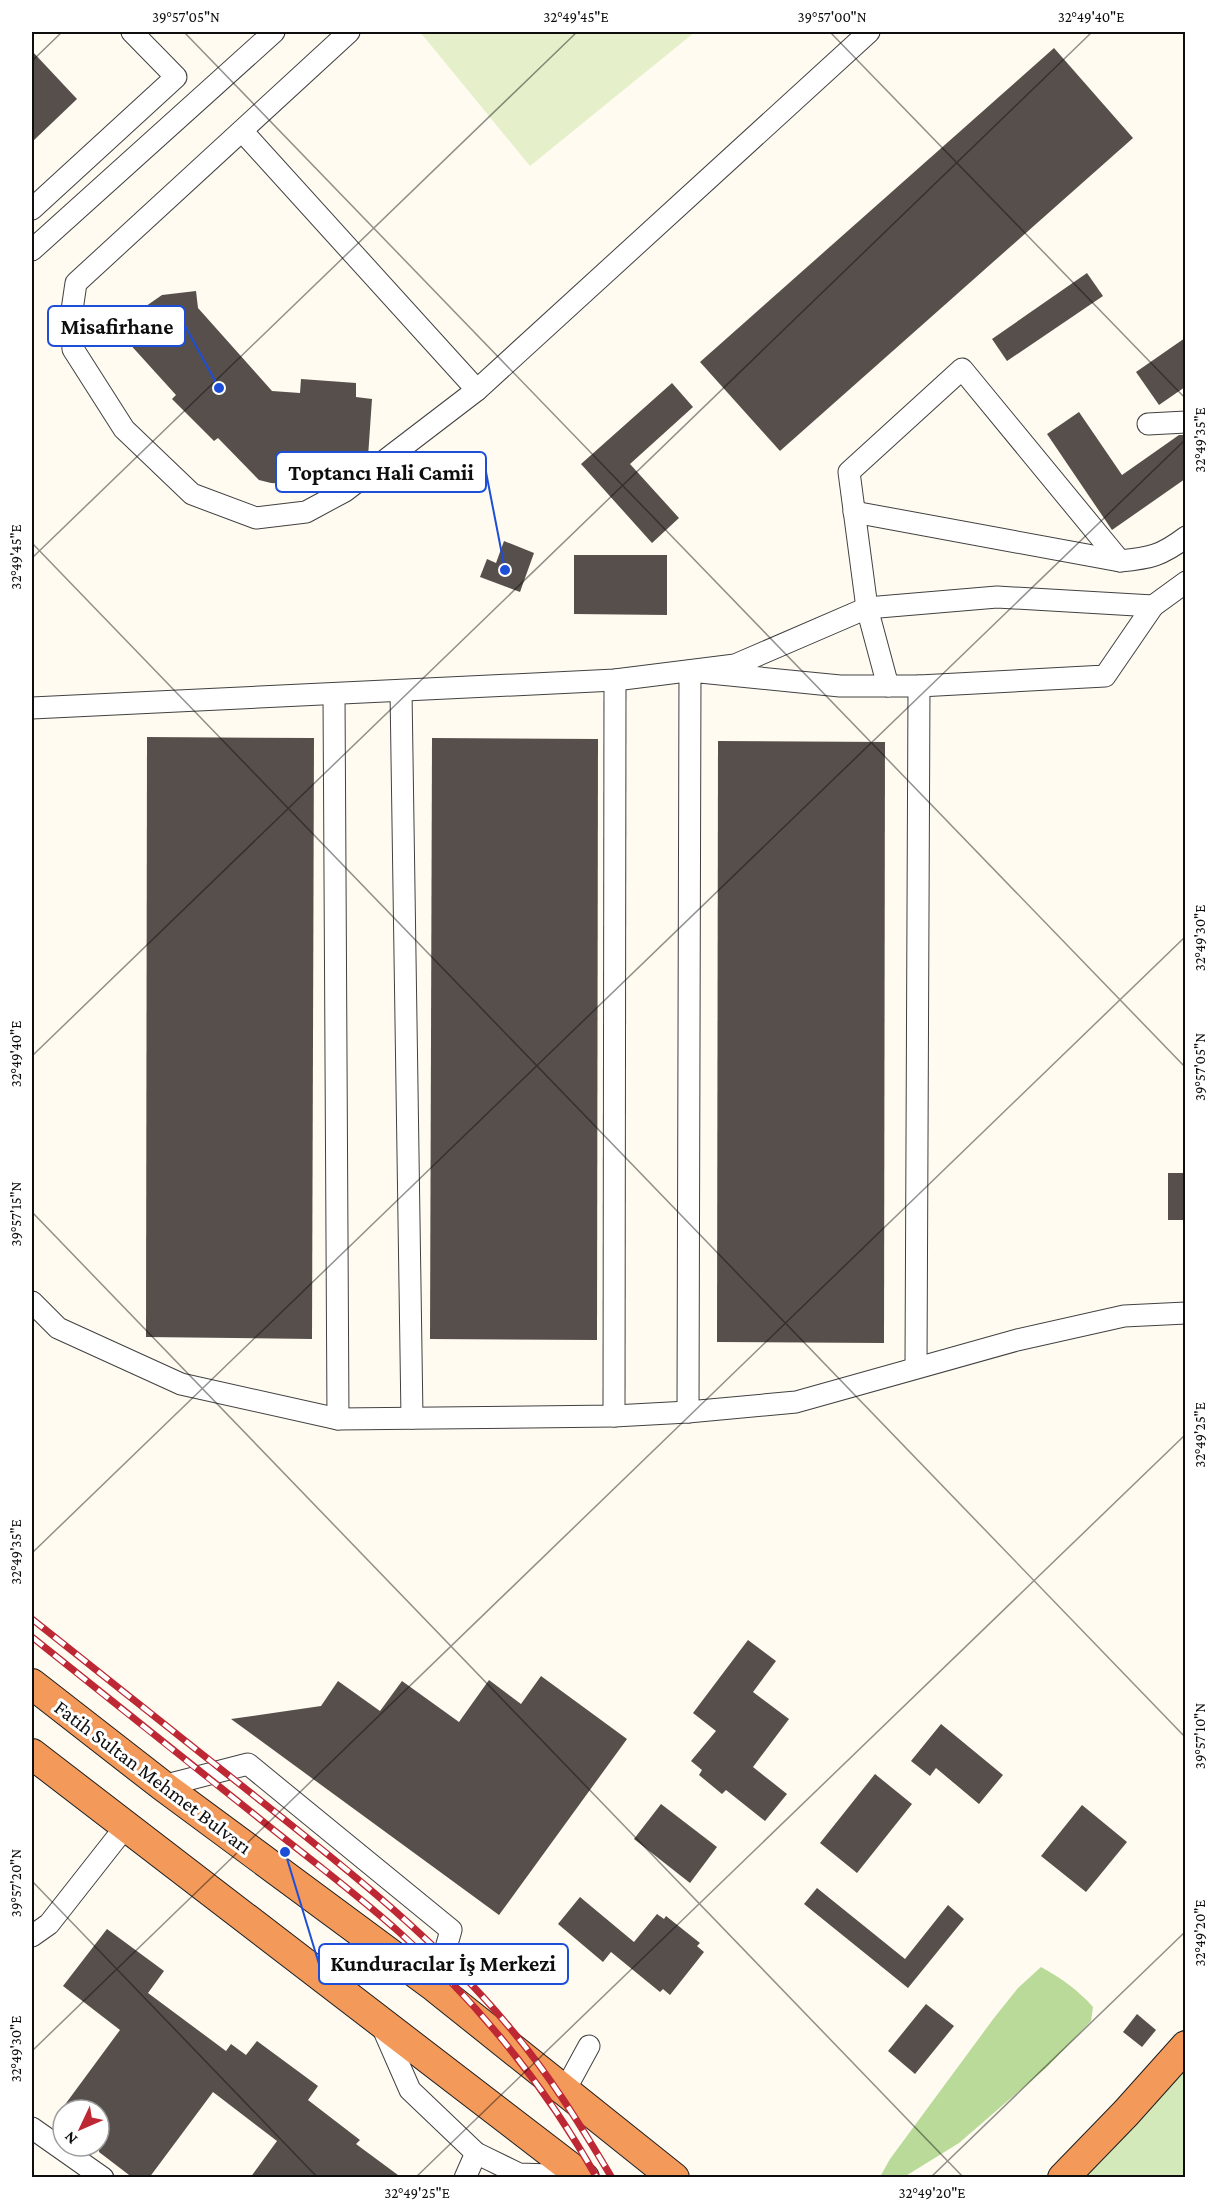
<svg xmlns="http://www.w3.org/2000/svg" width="1217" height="2209" viewBox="0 0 1217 2209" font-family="'Crimson Pro',serif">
	<rect width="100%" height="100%" fill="#fffbf0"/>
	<polygon fill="#d4e9b9" points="1185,2066 1185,2177 1077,2178"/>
	<path fill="#b9da99" d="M1041 1967C1061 1978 1078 1990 1093 2007L1091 2021 1047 2067 959 2143 904 2177H880L890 2159 994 2018 1018 1988Z"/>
	<polygon fill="#e5f0cb" points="420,32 695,32 530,166"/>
	<g fill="#574f4b">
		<polygon points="1054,48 1133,138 780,451 700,362"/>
		<polygon points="32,51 77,99 32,142"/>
		<polygon points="1087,273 1103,296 1007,361 992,339"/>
		<polygon points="196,291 198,308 272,391 300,393 301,379 356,383 356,397 372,399 368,457 347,456 345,475 342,477 308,475 307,485 271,483 259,480 218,438 214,441 172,399 176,395 117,330 136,313 162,295"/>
		<polygon points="1185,338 1185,387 1159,405 1136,372"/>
		<polygon points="672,383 693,407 630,464 679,518 652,543 581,464"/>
		<polygon points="1079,412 1122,475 1179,435 1185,435 1185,479 1112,530 1047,434"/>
		<polygon points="504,541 534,553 520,592 480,577 487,559 496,563"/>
		<polygon points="574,555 667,555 667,615 574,614"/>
		<polygon points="147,737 314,738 312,1339 146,1337"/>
		<polygon points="432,738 598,739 597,1340 430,1339"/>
		<polygon points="718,741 885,742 884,1343 717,1342"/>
		<rect x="1168" y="1173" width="17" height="47"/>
		<polygon points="748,1640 776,1661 753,1692 789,1719 753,1767 787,1794 765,1821 726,1790 722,1794 699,1775 702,1770 691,1761 716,1731 693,1713"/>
		<polygon points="541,1676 627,1739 499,1915 231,1719 321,1706 338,1681 380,1711 402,1681 459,1722 489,1680 521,1704"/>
		<polygon points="941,1724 1003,1775 979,1804 936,1768 930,1776 911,1761"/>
		<polygon points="875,1774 912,1804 857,1873 820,1843"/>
		<polygon points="661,1804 717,1847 690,1883 634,1839"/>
		<polygon points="1082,1805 1127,1842 1086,1892 1041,1856"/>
		<polygon points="817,1888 905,1959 948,1905 964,1919 908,1988 804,1904"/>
		<polygon points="580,1897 634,1942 657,1914 664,1919 666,1916 700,1943 697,1946 704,1952 670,1995 663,1989 660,1992 611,1952 603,1962 558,1924"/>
		<polygon points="107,1929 164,1971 148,1993 226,2051 231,2044 246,2055 257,2041 318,2086 308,2100 360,2140 356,2144 402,2178 250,2178 277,2141 213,2092 149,2178 133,2178 99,2152 99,2110 61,2110 120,2030 63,1986"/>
		<polygon points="926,2004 954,2026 915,2074 888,2051"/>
		<polygon points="1137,2014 1156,2030 1142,2047 1123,2032"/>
	</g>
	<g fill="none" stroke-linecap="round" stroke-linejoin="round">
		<defs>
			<g id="minor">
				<polyline points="349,32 76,283 71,317 73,349 124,429 192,494 256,518 306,512 345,491 477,390 869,32"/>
				<polyline points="242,131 477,390"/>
				<polyline points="32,209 176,77 132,32"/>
				<polyline points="32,250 274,32"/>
				<polyline points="1148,424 1186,422"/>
				<path d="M854 512 1120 561C1150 558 1161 556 1186 537"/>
				<polyline points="888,686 867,608 849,472 962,369 1120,561"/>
				<polyline points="401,691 412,1418"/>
				<polyline points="334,694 338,1419"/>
				<polyline points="32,708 615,680 735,665 867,608 997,597 1153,606 1186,582"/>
				<polyline points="32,1302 58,1328 181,1384 338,1419 614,1416 688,1412 796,1402 1017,1340 1124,1316 1186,1313"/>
				<polyline points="916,1367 919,686"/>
				<polyline points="688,1412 690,671 840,686 919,686 1105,676 1153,606"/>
				<polyline points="614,1416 615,680"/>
				<polyline points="163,1786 248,1764 451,1930 435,1987"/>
				<polyline points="32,1936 49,1924 126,1826"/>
				<polyline points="381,2024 410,2090 476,2153 519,2174 582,2176"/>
				<polyline points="565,2090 589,2046"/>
				<polyline points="32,2128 103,2178"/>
				<polyline points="465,2178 476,2153"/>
			</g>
			<g id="highway">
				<polyline points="32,1684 163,1786 435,1987 674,2178"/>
				<polyline points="32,1754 584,2178"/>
				<polyline points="1063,2178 1126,2113 1186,2046"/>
			</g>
		</defs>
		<use href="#minor" stroke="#414141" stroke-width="23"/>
		<use href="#highway" stroke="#1f1f1f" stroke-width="32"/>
		<use href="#minor" stroke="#fff" stroke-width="21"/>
		<use href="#highway" stroke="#f39959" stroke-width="30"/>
		<defs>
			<g id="rail">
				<path d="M32 1619C110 1681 188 1743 266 1805 352 1873 440 1943 510 2028 549 2074 581 2126 612 2178"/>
				<path d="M32 1637C106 1696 180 1756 255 1815 303 1854 353 1891 399 1932 478 2003 545 2085 597 2178"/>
			</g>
		</defs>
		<use href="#rail" stroke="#be2734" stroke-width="7"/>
		<use href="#rail" stroke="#fff" stroke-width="4.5" stroke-dasharray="14" stroke-linecap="butt"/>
	</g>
	<path fill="none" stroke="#0e0e0e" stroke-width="1.5" stroke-opacity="0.45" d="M184 32 1186 1068M830 32 1186 399M32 61 62 32M32 543 1186 1738M32 558 577 32M32 1056 1092 32M32 1212 964 2178M32 1553 1186 439M32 1881 318 2178M32 2051 1186 936M415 2178 1186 1434M930 2178 1186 1931"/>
	<g text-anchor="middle" stroke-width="6" stroke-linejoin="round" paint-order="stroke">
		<g font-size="21" fill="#0e0e0e" stroke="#fff">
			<text transform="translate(153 1777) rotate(37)" y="7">Fatih Sultan Mehmet Bulvarı</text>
		</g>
	</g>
	<path fill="none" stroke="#1d4ed8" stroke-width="2" d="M219 388L185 326M505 570L486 472M285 1852L319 1964"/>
	<g fill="#1d4ed8" stroke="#fff" stroke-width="2">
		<circle cx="219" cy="388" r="6"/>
		<circle cx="505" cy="570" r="6"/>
		<circle cx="285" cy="1852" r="6"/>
	</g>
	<g fill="#fff" stroke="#1d4ed8" stroke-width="2">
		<rect x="48" y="306" width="137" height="40" rx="6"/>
		<rect x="276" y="452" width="210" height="40" rx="6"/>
		<rect x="319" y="1944" width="249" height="40" rx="6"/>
	</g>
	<g font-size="22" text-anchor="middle" font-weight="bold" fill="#0e0e0e">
		<text x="117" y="334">Misafirhane</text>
		<text x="381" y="480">Toptancı Hali Camii</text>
		<text x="443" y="1971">Kunduracılar İş Merkezi</text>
	</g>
	<rect width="1217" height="2209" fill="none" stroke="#ffffff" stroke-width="66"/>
	<g transform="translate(81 2128) rotate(226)"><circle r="28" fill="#ffffff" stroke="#9f9f9f" stroke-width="1.5"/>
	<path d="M0-4.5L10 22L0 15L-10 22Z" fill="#be2734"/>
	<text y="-9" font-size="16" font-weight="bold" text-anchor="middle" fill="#0e0e0e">N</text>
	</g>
	<rect x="33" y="33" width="1151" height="2143" fill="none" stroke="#0e0e0e" stroke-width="2"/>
	<g font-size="15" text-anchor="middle" fill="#0e0e0e">
		<text x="186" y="22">39°57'05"N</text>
		<text x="576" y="22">32°49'45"E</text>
		<text x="832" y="22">39°57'00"N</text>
		<text x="1091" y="22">32°49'40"E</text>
		<text transform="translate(1200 440) rotate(-90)" y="5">32°49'35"E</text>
		<text transform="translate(16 557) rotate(-90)" y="5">32°49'45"E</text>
		<text transform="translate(1200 938) rotate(-90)" y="5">32°49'30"E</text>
		<text transform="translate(16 1054) rotate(-90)" y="5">32°49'40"E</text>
		<text transform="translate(1200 1067) rotate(-90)" y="5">39°57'05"N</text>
		<text transform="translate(16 1214) rotate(-90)" y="5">39°57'15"N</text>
		<text transform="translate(1200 1435) rotate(-90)" y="5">32°49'25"E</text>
		<text transform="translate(16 1552) rotate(-90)" y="5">32°49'35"E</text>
		<text transform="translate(1200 1736) rotate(-90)" y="5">39°57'10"N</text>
		<text transform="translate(16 1883) rotate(-90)" y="5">39°57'20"N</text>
		<text transform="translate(1200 1933) rotate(-90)" y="5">32°49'20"E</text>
		<text transform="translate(16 2049) rotate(-90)" y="5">32°49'30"E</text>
		<text x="417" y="2198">32°49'25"E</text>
		<text x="932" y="2198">32°49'20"E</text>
	</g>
</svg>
